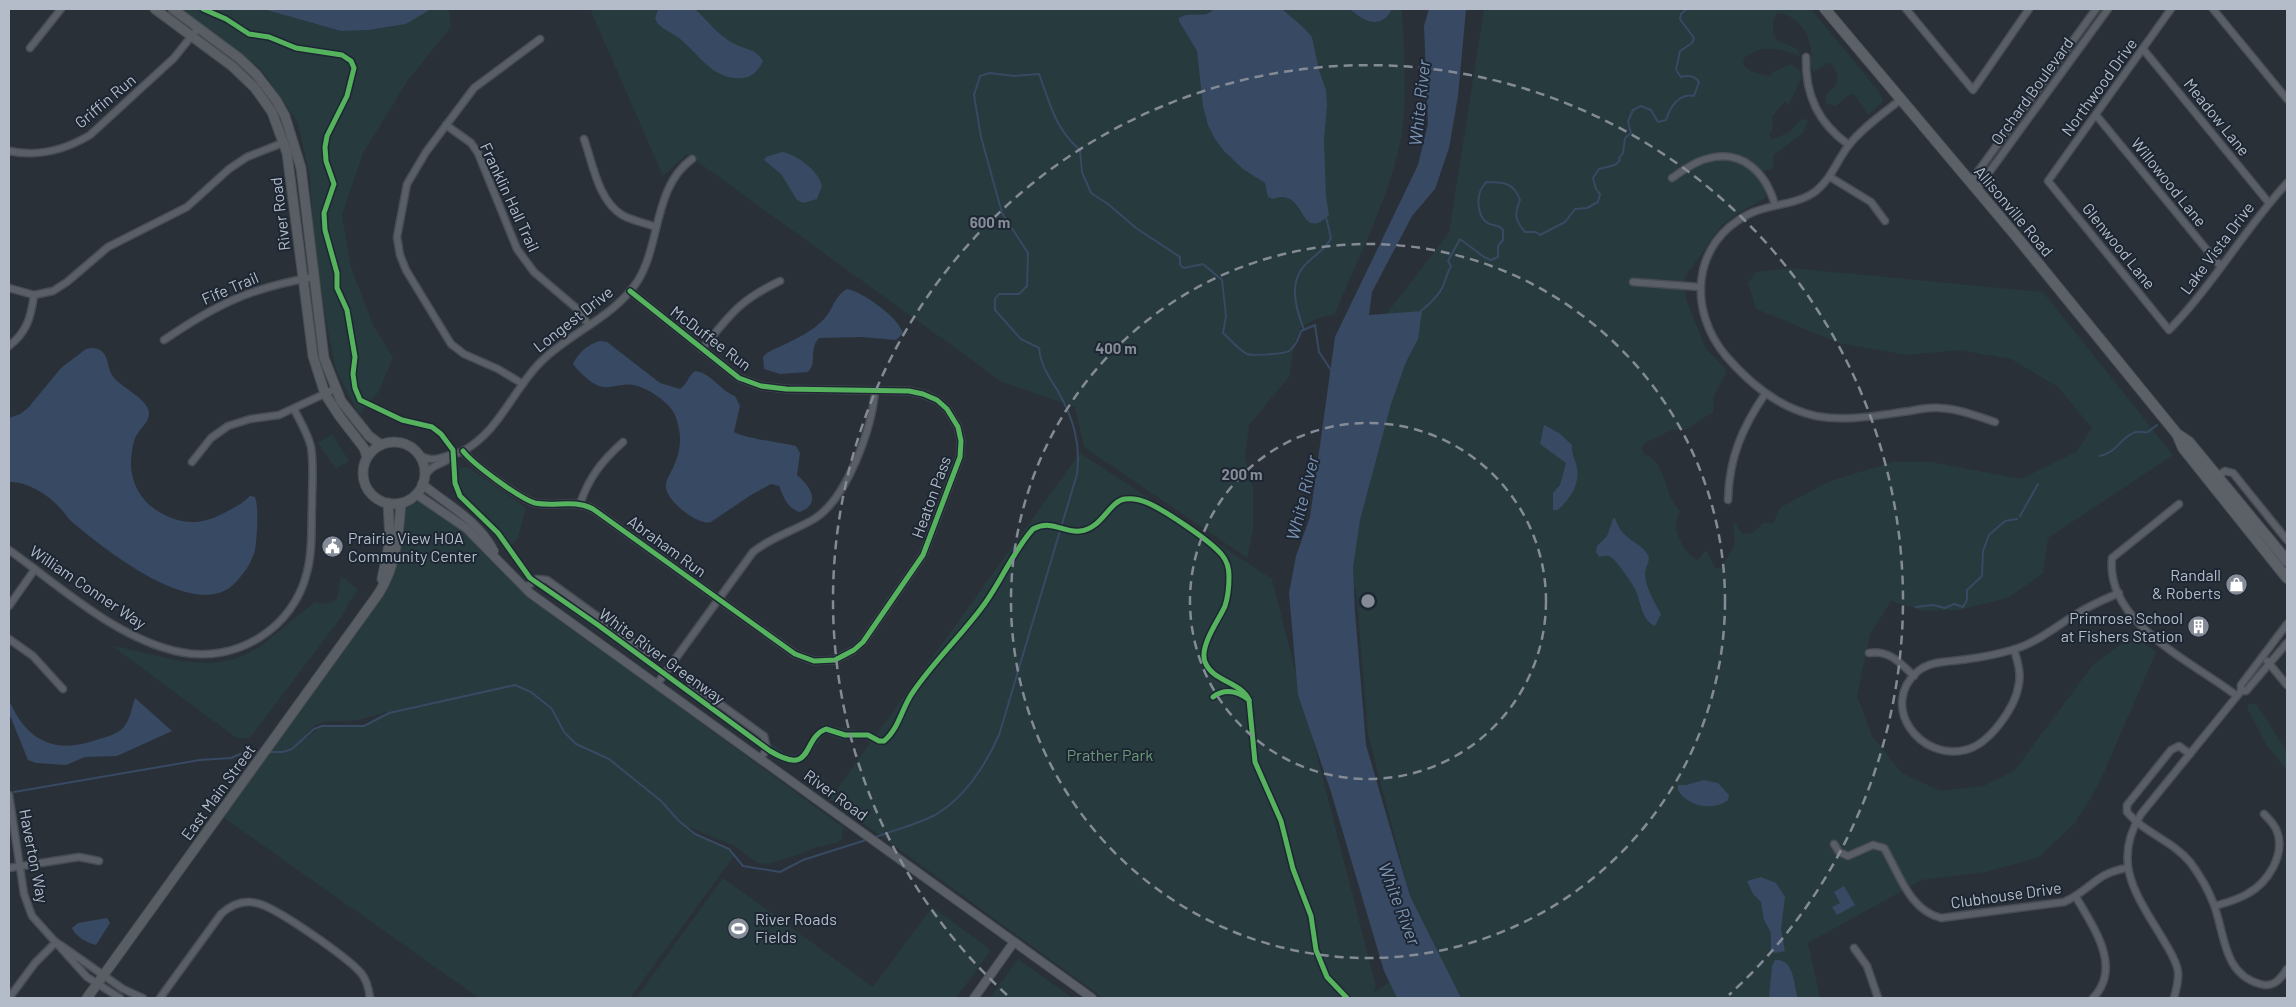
<svg xmlns="http://www.w3.org/2000/svg" width="2296" height="1007" viewBox="0 0 2296 1007" font-family="Barlow,sans-serif">
	<rect width="100%" height="100%" fill="#2a3038"/>
	<g fill="#273a3e" fill-rule="evenodd">
		<path d="M173 9H263L341 31 369 30 406 24 431 9H449L451 27 408 80 363 153 342 215 351 267 373 325 393 357 379 391 371 401 406 418 434 425 443 432 458 452 459 468 468 467 526 508 518 538 511 545 534 578 786 754 799 755 823 724C841 729 859 730 877 734L1080 453 1272 579 1376 987 1373 993 1390 982 1397 998H1103L830 799 870 743 864 737 843 740 825 734C811 751 806 765 782 763L529 582 496 537 459 499 451 483 453 459 446 441 432 430 405 424 366 407 359 414 336 370 326 321 314 246 310 177 298 123 261 69Z"/>
		<path d="M590 9H1402C1404 48 1408 100 1401 139 1389 199 1358 257 1335 314L1318 318 1301 327 1295 341 1289 377 1249 425 1245 457 1253 487V530L1247 558 1084 447 1075 407 1002 382 687 154 663 176Z"/>
		<path d="M1484 9H1811L1880 93 1883 101 1868 115 1854 94 1849 95 1836 106 1825 103 1826 95 1837 84 1838 76 1831 63H1828L1813 72C1809 60 1811 62 1811 52 1811 34 1796 14 1777 13L1773 21V34L1777 40 1798 49 1800 56C1780 49 1763 43 1744 58L1743 64C1750 73 1759 74 1771 76V73L1791 64 1799 69 1802 76 1789 105 1784 102 1772 117 1773 127 1769 135 1772 139 1788 133 1802 119 1808 120 1803 133 1774 155 1773 168 1765 171 1762 170 1766 198 1738 213 1721 226 1685 277 1686 299 1706 349 1726 369V373L1714 396 1713 412 1687 429 1672 430 1645 443 1641 447 1644 454C1663 461 1664 483 1671 498 1673 503 1677 507 1680 512 1679 515 1676 520 1676 523 1676 537 1686 555 1698 560L1706 550 1715 568H1721L1735 544 1733 523H1735L1742 534 1752 533 1763 523H1773L1781 507 1830 481 1893 462H1931L2021 479 2076 452 2092 428 2058 387 2011 359 1959 350 1907 355 1839 343 1756 309 1748 283 1756 272 1791 268 2043 292 2173 455 2048 538 2043 573 2008 598 1959 610 1923 611 1891 601 1870 634 1857 696 1872 736 1902 773 1940 791 1983 786 2014 771 2093 665 2133 635 2156 652 2098 786 2075 823 2039 857 1986 872 1922 880 1808 943 1820 998H1460L1410 896 1368 734 1356 589H1342L1380 322 1449 233Z"/>
		<polygon points="332,434 349,461 336,469 318,443"/>
		<path d="M422 502 468 533 520 589 848 831 843 830 841 833 843 838 837 843 816 847 803 853 768 864 757 863 735 846 686 826C700 841 721 840 734 856L630 998H479L223 817 379 597 398 558 405 509 413 503ZM392 712 364 726 334 725 319 728 302 741C318 712 335 725 361 719 372 717 380 712 392 712Z"/>
		<path d="M341 576 358 589 339 620 250 738H237L112 646C166 655 211 680 262 645L315 602 328 604 337 599Z"/>
		<polygon points="2248,704 2256,704 2287,752 2287,770 2267,746 2248,710"/>
		<polygon points="723,878 873,987 932,907 991,950 956,998 636,998"/>
		<polygon points="1018,959 1073,998 990,998"/>
	</g>
	<g fill="#384963">
		<polygon points="263,9 431,9 406,24 369,30 341,31"/>
		<path d="M658 9H695C708 21 720 38 737 45 747 50 756 49 763 61 759 69 753 77 743 78 713 81 699 54 679 38 670 31 661 30 655 19Z"/>
		<path d="M1214 9H1282L1304 28 1312 37 1319 70 1326 90 1327 105 1324 139 1326 197 1329 215C1298 245 1307 186 1273 199L1268 197 1265 183 1243 169 1224 151 1215 139 1208 125 1203 106 1197 51 1179 21V18C1191 10 1204 20 1214 9Z"/>
		<path d="M1350 9H1392C1381 30 1364 22 1350 9Z"/>
		<polygon points="1429,9 1466,9 1458,96 1449,148 1435,189 1412,216 1372,292 1369,315 1422,311 1418,339 1406,362 1391,404 1360,520 1353,568 1355,612 1366,745 1410,896 1461,998 1397,998 1384,971 1331,792 1298,695 1289,593 1296,556 1310,517 1335,337 1418,165 1428,124 1424,26"/>
		<path d="M782 152C796 154 819 171 822 186L817 199 803 203 797 200 781 174 764 160 766 157Z"/>
		<path d="M847 289C863 292 898 317 903 333L896 340 862 337 819 338C808 350 818 362 808 372L780 374 764 369 763 357 767 353C784 344 808 335 821 322 833 312 833 297 847 289Z"/>
		<path d="M600 341 607 342 660 383 680 389C687 385 688 376 695 371 710 372 721 391 735 396L740 406 734 432C747 439 779 442 796 446L800 453 797 475C810 486 822 503 800 512 787 508 784 498 779 486L771 484 751 495 711 522C698 526 668 502 666 488 665 482 669 476 672 470 681 452 683 435 675 415 669 402 647 387 633 385 623 383 613 388 603 387 592 385 579 372 573 364 578 353 588 344 600 341Z"/>
		<path d="M91 348C111 348 105 367 114 378 122 387 148 400 149 412 150 421 140 429 136 436 132 445 131 456 131 466 132 484 141 500 156 510 179 525 200 526 224 513 234 508 242 504 250 496L255 497C259 507 257 538 255 550 251 564 244 574 233 585 193 621 103 548 71 521 67 517 65 513 61 509 49 495 27 481 9 482V418L20 414 28 408 61 368 86 349Z"/>
		<path d="M1544 425 1559 433 1572 445C1571 455 1576 460 1577 468 1580 485 1569 500 1558 510H1553V493L1560 485 1566 463 1540 444Z"/>
		<path d="M1615 518C1622 541 1640 541 1648 555 1651 561 1645 567 1645 573 1645 587 1655 603 1661 614L1655 626C1641 620 1641 601 1635 589 1632 583 1616 560 1611 557 1607 555 1603 556 1599 557L1596 552 1597 546 1607 536 1613 519Z"/>
		<path d="M135 698 172 731 117 756 85 757 66 765 36 763 28 760 9 713V700C26 740 54 755 96 740 105 737 117 735 124 727 130 720 132 707 135 698Z"/>
		<path d="M1704 780 1718 783 1729 795 1728 800C1713 812 1687 806 1678 790V785H1686Z"/>
		<polygon points="1761,877 1776,883 1785,897 1781,929 1785,951 1775,953 1771,951 1771,933 1764,920 1761,902 1753,894 1747,881"/>
		<polygon points="1844,886 1855,905 1837,915 1832,907 1840,903 1834,892"/>
		<path d="M107 918 110 923 96 945C87 943 76 937 72 928L78 923Z"/>
		<path d="M1775 960C1795 958 1793 985 1798 998H1769L1772 966Z"/>
	</g>
	<g fill="none" stroke-linecap="round" stroke-linejoin="round">
		<g stroke="#384963" stroke-width="2">
			<path d="M1421 311C1429 304 1439 296 1443 286 1446 279 1447 273 1451 266L1448 261 1460 239 1484 257 1491 260 1498 257V246L1503 240V230C1497 223 1492 227 1486 222 1478 215 1477 201 1480 192 1481 188 1484 186 1486 182 1502 182 1514 182 1520 200 1514 215 1515 220 1525 232H1536L1540 235 1565 222 1575 209 1587 208 1598 202 1600 194 1596 189 1593 178 1599 169 1615 165 1620 160 1619 158 1623 153 1625 138 1631 133 1628 121 1633 110 1641 106 1651 110 1658 122 1666 120C1670 107 1679 93 1694 96L1699 82C1695 75 1688 75 1681 77L1676 70 1680 51 1692 43 1694 38 1680 19 1681 14 1687 9"/>
			<path d="M1304 330C1295 306 1287 280 1309 261 1317 253 1326 249 1331 238L1326 217"/>
			<path d="M2100 456C2118 452 2121 436 2136 432 2140 431 2145 433 2148 432L2157 425"/>
			<polyline points="2020,516 2038,484"/>
			<polyline points="1916,607 1933,605 1945,608 1954,604 1963,607 1967,600 1967,590 1982,576 1983,551 1989,535 2005,521 2017,519"/>
			<polyline points="270,752 283,752 292,749 314,729 322,726 364,726 389,713 515,685 531,692 552,709 564,732 576,744 609,759 661,801 679,821 695,834 729,849 743,866 780,872 803,860 869,839"/>
			<polyline points="14,792 200,760 231,758 245,752 260,752"/>
			<path d="M873 838C893 830 916 825 935 815 966 797 985 766 999 735L1077 474C1081 443 1073 418 1058 391 1049 377 1041 366 1039 348L1021 339 995 310V299L999 294H1019L1027 286 1028 253 1002 213 981 137 974 95 980 76 990 73 1014 76 1039 74C1050 103 1055 129 1080 150L1082 172 1091 193 1108 204 1136 228 1180 257V265L1184 268 1203 264 1222 280 1226 316 1223 333C1231 340 1238 349 1247 354 1252 356 1284 354 1289 351 1296 346 1298 339 1301 331L1315 325 1319 352 1331 370"/>
		</g>
		<defs>
			<g id="minor">
				<polyline points="1906,9 1973,90 2029,9"/>
				<path d="M2171 9 2048 181 2169 330C2213 285 2244 230 2287 183"/>
				<polyline points="2213,9 2287,99"/>
				<polyline points="30,48 61,9"/>
				<polyline points="2143,49 2269,203"/>
				<path d="M1806 57C1805 95 1818 123 1849 145"/>
				<path d="M1900 100C1883 114 1863 127 1849 145 1837 160 1832 178 1816 191 1798 205 1769 204 1749 214 1691 243 1688 311 1726 356 1750 384 1779 408 1816 416 1848 422 1878 415 1910 411 1920 409 1930 407 1940 408 1959 409 1977 416 1995 422"/>
				<polyline points="2096,115 2221,267"/>
				<polyline points="446,125 471,143 478,153 517,249 534,272 575,307 589,325"/>
				<path d="M584 139C593 164 598 200 622 215 633 221 645 223 656 227"/>
				<path d="M9 151C38 157 65 150 90 135L174 58 198 28"/>
				<polyline points="1830,177 1871,202 1885,221"/>
				<path d="M1672 178C1682 171 1694 162 1706 159 1742 148 1766 173 1775 205"/>
				<polyline points="1971,181 2096,9"/>
				<polyline points="1977,189 2108,9"/>
				<polyline points="1633,282 1700,287"/>
				<polyline points="9,288 34,295 53,291 67,282 108,247 187,207 229,169 247,157 285,142"/>
				<path d="M164 340C217 304 250 288 314 277"/>
				<path d="M9 346C27 332 31 317 34 295"/>
				<path d="M702 349C730 315 738 301 780 281"/>
				<polyline points="523,384 498,369 464,354 451,344 406,270 400,255 397,237 407,184 426,152 474,88 540,39"/>
				<path d="M463 451C473 464 520 499 535 503 555 507 574 499 593 509L795 654 814 661 835 660 854 650 863 642 923 555 960 457 961 441 958 427 947 409 937 400 923 394 909 391 786 389 761 386 739 378 630 291"/>
				<path d="M418 454C429 461 435 460 447 456 452 454 456 454 461 452 500 433 515 384 546 357 575 331 615 315 637 282 661 245 653 187 692 159"/>
				<polyline points="192,462 211,438 228,426 250,419 279,415 335,389"/>
				<polyline points="2218,476 2225,471 2233,473 2287,540"/>
				<path d="M424 478C432 462 442 466 453 456"/>
				<path d="M1728 500C1729 458 1742 428 1765 394"/>
				<path d="M580 504C589 477 602 461 623 442"/>
				<path d="M2179 504 2112 558C2105 624 2195 663 2237 696"/>
				<path d="M9 550C61 587 117 639 180 652 236 664 294 628 307 572 313 550 311 526 312 504 312 485 314 466 311 447 308 434 300 421 294 409"/>
				<polyline points="525,588 537,579 547,580 648,653"/>
				<polyline points="9,606 35,569"/>
				<polyline points="9,639 33,656 63,689"/>
				<path d="M2014 649C2017 660 2021 671 2019 683 2016 707 1989 745 1965 750 1920 761 1879 706 1917 672 1931 660 1950 662 1968 659 1983 657 1998 654 2012 650 2037 643 2056 626 2078 613 2091 605 2105 599 2119 593"/>
				<path d="M1869 653C1890 650 1900 663 1914 676"/>
				<polyline points="2267,661 2287,685"/>
				<polyline points="691,683 764,736 767,749 760,759"/>
				<path d="M657 684 753 552C771 537 794 531 814 519 847 499 872 428 875 391"/>
				<polyline points="2241,691 2241,685 2287,624"/>
				<path d="M2190 754 2179 746 2171 750 2127 805V812C2144 833 2173 841 2190 862 2199 874 2209 891 2214 905 2225 934 2223 974 2260 984 2273 988 2280 980 2287 969"/>
				<polyline points="9,795 24,894 32,916 87,977 120,998"/>
				<path d="M1834 844 1839 852 1848 856 1873 845 1884 848C1899 873 1909 910 1941 918L2064 902C2090 891 2096 872 2128 868"/>
				<polyline points="9,868 79,857 99,861"/>
				<path d="M2076 897C2093 927 2123 967 2093 998"/>
				<path d="M2215 906C2225 903 2237 900 2247 894 2268 883 2287 853 2276 829 2273 823 2268 818 2264 814"/>
				<polyline points="59,944 123,989 143,998"/>
				<polyline points="1854,948 1867,966 1878,998"/>
				<polyline points="9,998 35,963 56,942"/>
				<path d="M160 998 221 914C231 905 243 900 256 903 275 906 348 958 361 973 367 980 369 990 370 998"/>
				<path d="M2174 998C2176 990 2179 981 2178 972 2177 961 2169 950 2164 941 2138 897 2110 864 2141 814L2237 696 2241 691H2246L2287 643"/>
			</g>
			<g id="tertiary">
				<path d="M422 484C448 505 478 520 494 551"/>
				<polyline points="416,494 466,528 530,593 1092,998"/>
				<polyline points="974,998 1014,942"/>
			</g>
			<g id="secondary">
				<polyline points="155,9 232,66 255,88 272,112 287,153 313,356 325,394 340,417 364,448 367,457"/>
				<polyline points="173,9 239,58 256,74 276,100 285,116 301,168 324,358 341,401 369,436 381,445"/>
				<circle cx="394" cy="473" r="31"/>
				<polyline points="382,579 390,540 388,503"/>
				<path d="M87 998 379 593C397 563 398 536 401 503"/>
			</g>
			<g id="primary">
				<polyline points="1825,9 2016,236 2177,434 2183,448 2287,578"/>
				<polyline points="2177,434 2189,442 2287,561"/>
			</g>
		</defs>
		<use href="#minor" stroke="#484c53" stroke-width="9"/>
		<use href="#tertiary" stroke="#484c53" stroke-width="10"/>
		<use href="#secondary" stroke="#484c53" stroke-width="11"/>
		<use href="#primary" stroke="#484c55" stroke-width="12"/>
		<use href="#minor" stroke="#5a5e66" stroke-width="6"/>
		<use href="#tertiary" stroke="#5a5e66" stroke-width="8"/>
		<use href="#secondary" stroke="#595d64" stroke-width="9"/>
		<use href="#primary" stroke="#5c6168" stroke-width="10"/>
		<defs>
			<g id="cycleway">
				<path d="M203 9 226 19 249 34 269 37 296 48 342 55 351 61 354 68 347 96 327 136 325 147 326 161 334 184 324 213 325 230 337 273V288L347 310 355 357 353 374 355 388 360 400 402 420 432 427 441 434 453 450 455 483 460 496 498 533 530 578 598 625 770 751C815 778 801 738 826 729L845 735H868L879 741H884C899 729 902 707 913 692 934 661 961 636 983 606 1001 582 1013 551 1033 529 1053 519 1062 533 1080 531 1102 529 1109 501 1125 499 1133 498 1141 500 1148 503 1164 510 1211 541 1222 555 1227 561 1229 568 1229 576 1229 586 1228 597 1225 606 1219 620 1199 646 1205 662 1213 682 1240 681 1249 700"/>
				<path d="M463 451C473 464 520 499 535 503 555 507 574 499 593 509L795 654 814 661 835 660 854 650 863 642 923 555 960 457 961 441 958 427 947 409 937 400 923 394 909 391 786 389 761 386 739 378 630 291"/>
				<path d="M1213 697C1225 688 1238 691 1249 700L1255 762 1281 821 1293 869 1311 916 1316 950 1327 977 1347 998"/>
			</g>
		</defs>
		<use href="#cycleway" stroke="#1d2633" stroke-width="8"/>
		<use href="#cycleway" stroke="#56b35d" stroke-width="5"/>
	</g>
	<g fill="none" stroke="#848b96" stroke-width="2.5" stroke-dasharray="9 6">
		<circle cx="1368" cy="601" r="178"/>
		<circle cx="1368" cy="601" r="357"/>
		<path d="M1007 995A535 535 0 1 1 1729 995"/>
	</g>
	<defs>
		<symbol id="civic-disc" viewBox="-11 -11 22 22"><circle r="9.5" fill="#848b96" stroke="#1d2633"/><path d="M-.6-6.5H3V-4.5H.6V-3L4-1V1h2V6H-6V1h2V-1L-.6-3ZM-1.2 2.5V6h2.4V2.5Z" fill="#fff"/></symbol>
		<symbol id="shop-disc" viewBox="-11 -11 22 22"><circle r="9.5" fill="#848b96" stroke="#1d2633"/><path d="M-5-2.5h2.3a2.7 3.5 0 0 1 5.4 0H5L5.5 6h-11ZM-1.5-2.5h3a1.5 2.3 0 0 0-3 0Z" fill="#fff"/></symbol>
		<symbol id="building-disc" viewBox="-11 -11 22 22"><circle r="9.5" fill="#848b96" stroke="#1d2633"/><path d="M-4-6H4V6H1V3H-1V6H-4ZM-2.5-4.3h1.7v1.8h-1.7ZM.8-4.3h1.7v1.8H.8ZM-2.5-1h1.7V.8h-1.7ZM.8-1h1.7V.8H.8Z" fill="#fff"/></symbol>
		<symbol id="stadium-disc" viewBox="-11 -11 22 22"><circle r="9.5" fill="#848b96" stroke="#1d2633"/><path d="M0-5a6.5 5 0 1 0 0 10a6.5 5 0 1 0 0-10ZM-3.5-1.8h7v3.6h-7Z" fill="#fff"/></symbol>
	</defs>
	<g fill-rule="evenodd">
		<use href="#civic-disc" x="320" y="534" width="25" height="25"/>
		<use href="#shop-disc" x="2224" y="572" width="25" height="25"/>
		<use href="#building-disc" x="2186" y="614" width="25" height="25"/>
		<use href="#stadium-disc" x="726" y="916" width="25" height="25"/>
	</g>
	<g text-anchor="middle" stroke-width="4" stroke-linejoin="round" paint-order="stroke">
		<g font-size="16" fill="#b4bcc9" stroke="#1d2633">
			<text transform="translate(2099 87) rotate(-54)" y="6">Northwood Drive</text>
			<text transform="translate(2032 91) rotate(-54)" y="6">Orchard Boulevard</text>
			<text transform="translate(105 101) rotate(-40)" y="6">Griffin Run</text>
			<text transform="translate(2217 117) rotate(51)" y="6">Meadow Lane</text>
			<text transform="translate(2169 182) rotate(51)" y="6">Willowood Lane</text>
			<text transform="translate(510 197) rotate(65)" y="6">Franklin Hall Trail</text>
			<text transform="translate(2014 211) rotate(50)" y="6">Allisonville Road</text>
			<text transform="translate(280 214) rotate(-97)" y="6">River Road</text>
			<text transform="translate(2119 246) rotate(51)" y="6">Glenwood Lane</text>
			<text transform="translate(2217 248) rotate(-53)" y="6">Lake Vista Drive</text>
			<text transform="translate(230 288) rotate(-23)" y="6">Fife Trail</text>
			<text transform="translate(573 319) rotate(-38)" y="6">Longest Drive</text>
			<text transform="translate(711 338) rotate(37)" y="6">McDuffee Run</text>
			<text transform="translate(931 497) rotate(-70)" y="6">Heaton Pass</text>
			<text transform="translate(667 546) rotate(36)" y="6">Abraham Run</text>
			<text transform="translate(88 587) rotate(34)" y="6">William Conner Way</text>
			<text transform="translate(662 656) rotate(36)" y="6">White River Greenway</text>
			<text transform="translate(218 792) rotate(-54)" y="6">East Main Street</text>
			<text transform="translate(836 795) rotate(36)" y="6">River Road</text>
			<text transform="translate(34 856) rotate(79)" y="6">Haverton Way</text>
			<text transform="translate(2006 895) rotate(-8)" y="6">Clubhouse Drive</text>
		</g>
		<g font-size="16" fill="#b4bcc9" stroke="#1d2633" text-anchor="start">
			<text x="348" y="544">Prairie View HOA<tspan x="348" dy="18">Community Center</tspan></text>
			<text x="2221" y="581" text-anchor="end">Randall<tspan x="2221" dy="18">&amp; Roberts</tspan></text>
			<text x="2183" y="624" text-anchor="end">Primrose School<tspan x="2183" dy="18">at Fishers Station</tspan></text>
			<text x="755" y="925">River Roads<tspan x="755" dy="18">Fields</tspan></text>
		</g>
		<g font-size="16" fill="#6b9a76" stroke="#1d2633">
			<text x="1110" y="761">Prather Park</text>
		</g>
		<g font-size="18" font-style="italic" fill="#7c92b1" stroke="#1d2633">
			<text transform="translate(1420 103) rotate(-84)" y="6">White River</text>
			<text transform="translate(1303 498) rotate(-76)" y="6">White River</text>
			<text transform="translate(1399 904) rotate(69)" y="6">White River</text>
		</g>
	</g>
	<circle cx="1368" cy="601" r="8" fill="#848b96" stroke="#1d2633" stroke-width="2.5"/>
	<g font-size="15" text-anchor="middle" font-weight="bold" fill="#848b96" stroke="#1d2633" stroke-width="4" stroke-linejoin="round" paint-order="stroke">
		<text x="990" y="228">600 m</text>
		<text x="1116" y="354">400 m</text>
		<text x="1242" y="480">200 m</text>
	</g>
	<rect width="2296" height="1007" fill="none" stroke="#b4bcc9" stroke-width="20"/>
</svg>
